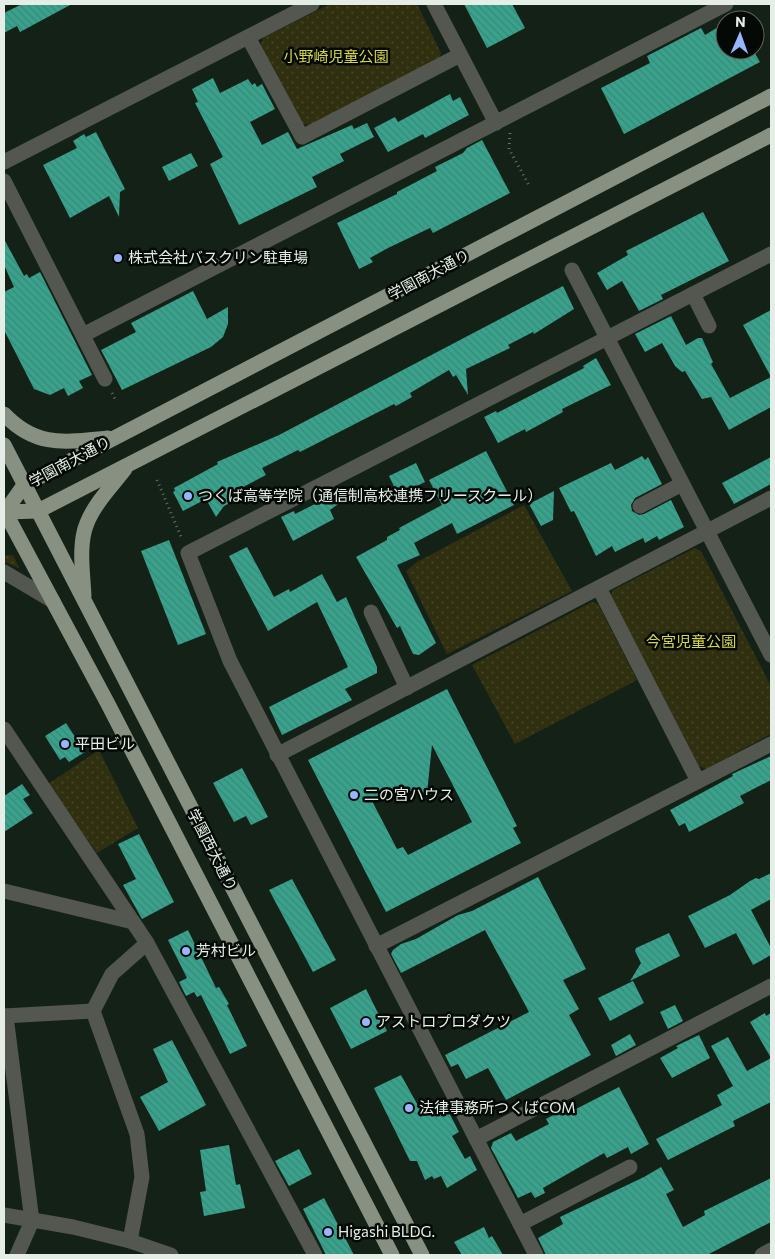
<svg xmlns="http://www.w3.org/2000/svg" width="775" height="1259" viewBox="0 0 775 1259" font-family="Commissioner,'Noto Sans JP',sans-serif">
	<defs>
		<pattern id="green-dots" width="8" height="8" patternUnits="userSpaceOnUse" patternTransform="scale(1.25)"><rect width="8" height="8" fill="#303010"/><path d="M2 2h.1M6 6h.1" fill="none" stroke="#444427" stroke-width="1.8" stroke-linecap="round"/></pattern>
		<pattern id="building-back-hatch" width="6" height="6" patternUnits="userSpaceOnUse" patternTransform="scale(1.25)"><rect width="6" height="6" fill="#38a28c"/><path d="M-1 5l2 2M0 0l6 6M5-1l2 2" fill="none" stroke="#3c8777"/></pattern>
	</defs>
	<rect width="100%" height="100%" fill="#132117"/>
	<g fill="url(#green-dots)">
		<polygon points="330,4 417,4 441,53 439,59 310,126 301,123 260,48 263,38"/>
		<polygon points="524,505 572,591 447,654 406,571 417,562"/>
		<polygon points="695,548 701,551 771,686 771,734 706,769 697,765 610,598 613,590"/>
		<polygon points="4,555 13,555 19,568 4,562"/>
		<polygon points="592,602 598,604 637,680 515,744 472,665"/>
		<polygon points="99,750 138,828 97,853 48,784"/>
	</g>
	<g fill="url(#building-back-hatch)" fill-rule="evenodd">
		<polygon points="22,4 72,4 20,32 17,26 4,33 4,13"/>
		<polygon points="464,4 512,4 525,28 487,48"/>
		<polygon points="725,23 725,50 753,50 760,62 624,134 601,88 650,63 647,56 701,28 705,35"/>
		<polygon points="213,78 220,93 248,79 252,85 255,83 257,87 262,84 275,109 250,122 262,145 288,132 297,149 352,125 354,129 367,123 374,137 340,154 344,161 312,177 317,187 239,225 210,164 223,157 195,103 198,102 192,89"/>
		<polygon points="450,94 453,101 460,97 469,115 425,138 423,134 388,152 374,128 395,117 398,122"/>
		<polygon points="96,132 125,189 120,192 119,217 109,196 70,218 43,165 77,148 73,141 84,134 86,137"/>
		<polygon points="482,140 510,193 433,233 430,228 388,248 370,258 373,262 359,269 337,223 397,194 397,192 437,171 435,167 463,153 467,148"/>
		<polygon points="191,153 198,166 169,181 162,167"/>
		<polygon points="703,212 729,261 661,295 663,299 639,311 622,281 607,290 597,273 628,255 626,251"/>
		<polygon points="4,239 24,276 27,274 29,278 40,272 92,375 79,381 83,388 68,396 64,388 50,395 34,389 4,330 4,292 14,287 4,265"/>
		<polygon points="563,286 574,309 534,334 533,332 508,345 510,348 466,369 468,395 456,375 453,377 449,370 410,393 412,397 396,406 394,404 300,452 298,450 262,468 266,475 230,494 234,501 224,506 216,517 206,499 183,511 173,492 175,491 174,488 218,464 217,462 279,435"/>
		<polygon points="193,291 207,319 228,307 228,324 223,337 211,347 122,390 101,350 136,332 131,323"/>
		<polygon points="771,310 771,407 729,430 711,397 702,399 685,371 682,372 675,366 662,343 645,352 635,334 671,316 686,345 698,338 702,338 713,362 711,364 730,398 771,377 743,325"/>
		<polygon points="596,358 611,385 562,409 563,412 526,432 525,429 498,443 484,417 496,411 497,413 584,368 583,366"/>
		<polygon points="486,451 514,505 457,534 452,523 414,543 420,555 397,565 436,643 419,655 413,654 400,626 397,628 356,557 387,540 387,537 400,530 399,528 442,505 429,480"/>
		<polygon points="642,456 645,460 648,457 662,484 635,498 631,505 632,511 639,515 644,514 671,500 684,527 659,540 657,536 645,543 643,538 615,552 612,546 596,556 574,511 571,512 559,488 611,463 615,470"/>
		<polygon points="771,457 771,484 734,504 722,483"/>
		<polygon points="416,463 425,482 398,495 389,476"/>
		<polygon points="347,488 351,495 330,510 334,519 293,541 281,517 294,511 295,514"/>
		<polygon points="554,491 553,520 541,526 529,504"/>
		<polygon points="169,540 206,634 178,645 141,551"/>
		<polygon points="247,547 274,597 289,589 290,592 322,574 337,602 346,597 377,667 377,673 345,689 352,700 282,735 269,707 348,667 317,602 268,631 229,556"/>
		<path d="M447 689 517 826 513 828 521 843 386 912 308 760ZM432 745 472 822 408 855 403 847 397 849 372 801 394 789 427 793Z"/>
		<polygon points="66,723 85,752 69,762 65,757 60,760 45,736"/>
		<polygon points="771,756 771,780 740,796 744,803 689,832 685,823 679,826 670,810 733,776 732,774"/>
		<polygon points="242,768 268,817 251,825 246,816 234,822 213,783"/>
		<polygon points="22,784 30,795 23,799 33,813 4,832 4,796"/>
		<polygon points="139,834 174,902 142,919 123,885 136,879 118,844"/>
		<polygon points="771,873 771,899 751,910 771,948 771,955 753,965 736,933 705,948 688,916 730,895 750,881 756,878 759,879"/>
		<polygon points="538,877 586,969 563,980 579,1009 569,1015 591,1055 506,1100 488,1068 466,1079 458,1064 451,1067 445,1055 529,1012 485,930 401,973 391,954 393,950 401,944 416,939 458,915 472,911"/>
		<polygon points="292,879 336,960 313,972 269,890"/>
		<polygon points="188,930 216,988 219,987 229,1004 227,1005 247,1046 230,1054 201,995 197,997 194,992 186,996 179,982 187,978 168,940"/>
		<polygon points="669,933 680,956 630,981 641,963 635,951 636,948"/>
		<polygon points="633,981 644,1003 610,1021 598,998"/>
		<polygon points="366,989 387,1031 351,1049 330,1008"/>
		<polygon points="675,1005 683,1021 668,1029 660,1012"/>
		<polygon points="765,1013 766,1016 771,1013 771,1058 750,1022"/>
		<polygon points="630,1034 636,1045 616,1056 611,1045"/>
		<polygon points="699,1035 710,1058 672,1078 660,1058 678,1048 676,1046"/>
		<polygon points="728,1037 747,1071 771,1058 771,1102 733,1121 735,1126 668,1160 656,1139 722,1105 717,1095 733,1086 711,1046"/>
		<polygon points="172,1040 206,1105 159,1131 140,1097 168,1082 153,1049"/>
		<polygon points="401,1075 421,1111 442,1099 459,1132 452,1136 465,1159 470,1156 477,1170 447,1188 441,1176 434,1179 432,1176 425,1180 417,1161 410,1161 374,1088"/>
		<polygon points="619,1087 649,1144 631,1154 628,1147 607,1158 604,1153 543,1188 545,1193 535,1198 531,1192 518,1198 491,1148 493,1142 511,1133 516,1141 549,1124 546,1119 571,1106 574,1110"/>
		<polygon points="229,1145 236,1185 240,1184 245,1208 204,1216 200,1192 206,1191 200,1150"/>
		<polygon points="299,1149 312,1174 289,1186 275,1161"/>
		<polygon points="661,1167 674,1190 666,1194 683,1227 705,1215 704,1211 771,1178 771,1222 707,1255 546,1255 538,1238 563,1224 560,1217 644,1177"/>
		<polygon points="324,1198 354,1255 326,1255 303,1209"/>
		<polygon points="484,1227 489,1238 492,1236 503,1255 462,1255 454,1242"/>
	</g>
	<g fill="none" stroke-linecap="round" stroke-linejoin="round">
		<g stroke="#637067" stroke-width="3" stroke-dasharray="1 4" stroke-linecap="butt">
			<polyline points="510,133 509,149 530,187"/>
			<polyline points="112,393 116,401"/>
			<polyline points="157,480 182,539"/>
		</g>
		<g stroke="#535750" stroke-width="15">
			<polyline points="434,4 496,123"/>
			<polyline points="248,37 302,137 460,55"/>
			<polyline points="4,162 312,4"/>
			<polyline points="4,181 105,379"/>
			<polyline points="572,270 771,655"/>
			<polyline points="693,294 709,326"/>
			<polyline points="83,335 726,4"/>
			<polyline points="640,506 682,484"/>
			<polyline points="4,572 53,601"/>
			<polyline points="599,588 698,781"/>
			<polyline points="371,612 407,688"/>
			<polyline points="4,729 147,943 315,1255"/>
			<polyline points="277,755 771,498"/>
			<polyline points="4,891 133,922"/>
			<polyline points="376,946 771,744"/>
			<polyline points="93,1011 137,1134 142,1177 130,1241"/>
			<polyline points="4,1016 93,1011 112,974 147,943"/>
			<polyline points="6,1016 32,1221 17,1255"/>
			<polyline points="476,1139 771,986"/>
			<polyline points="4,1215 73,1227 130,1241 171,1255"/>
			<polyline points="520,1224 630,1167"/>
			<polyline points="536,1255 230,661 188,553 771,254"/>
			<polyline points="762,1255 771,1250"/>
		</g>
		<g stroke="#889082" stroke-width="15">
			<path d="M4 414C36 448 65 442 108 438"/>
			<polyline points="4,445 422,1255"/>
			<polyline points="4,510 108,704 392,1255"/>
			<polyline points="5,512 24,485 771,96"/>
			<polyline points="5,512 38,511 771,135"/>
			<path d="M84 596C83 574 78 544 87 523 95 503 112 486 125 469"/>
		</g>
	</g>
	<g fill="#97b6fd" stroke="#040905" stroke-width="2">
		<circle cx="118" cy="258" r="5"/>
		<circle cx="188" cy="496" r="5"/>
		<circle cx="65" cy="744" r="5"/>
		<circle cx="354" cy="795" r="5"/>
		<circle cx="186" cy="951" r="5"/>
		<circle cx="366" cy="1022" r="5"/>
		<circle cx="409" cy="1108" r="5"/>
		<circle cx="328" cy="1232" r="5"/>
	</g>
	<g text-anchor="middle" stroke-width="5" stroke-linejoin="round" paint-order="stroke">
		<g font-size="15" fill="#d7d649" stroke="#040905">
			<text x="336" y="62">小野崎児童公園</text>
			<text x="691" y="647">今宮児童公園</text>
		</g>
		<g font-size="15" fill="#e4ede6" stroke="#040905" text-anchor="start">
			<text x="128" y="263">株式会社バスクリン駐車場</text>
			<text x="198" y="501">つくば高等学院（通信制高校連携フリースクール）</text>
			<text x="75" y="749">平田ビル</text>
			<text x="364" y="800">二の宮ハウス</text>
			<text x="196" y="956">芳村ビル</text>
			<text x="376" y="1027">アストロプロダクツ</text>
			<text x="419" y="1113">法律事務所つくばCOM</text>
			<text x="338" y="1237">Higashi BLDG.</text>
		</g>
		<g font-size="15" fill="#e4ede6" stroke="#040905">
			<text transform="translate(429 275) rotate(-28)" y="5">学園南大通り</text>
			<text transform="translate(70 462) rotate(-28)" y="5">学園南大通り</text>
			<text transform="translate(212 850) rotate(63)" y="5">学園西大通り</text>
		</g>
	</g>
	<rect width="775" height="1259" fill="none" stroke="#e4ede6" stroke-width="10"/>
	<g transform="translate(740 35) rotate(2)"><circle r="24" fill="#040905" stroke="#5e645f"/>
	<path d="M0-4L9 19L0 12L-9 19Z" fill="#97b6fd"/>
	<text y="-8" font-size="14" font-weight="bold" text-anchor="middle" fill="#e4ede6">N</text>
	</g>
</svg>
